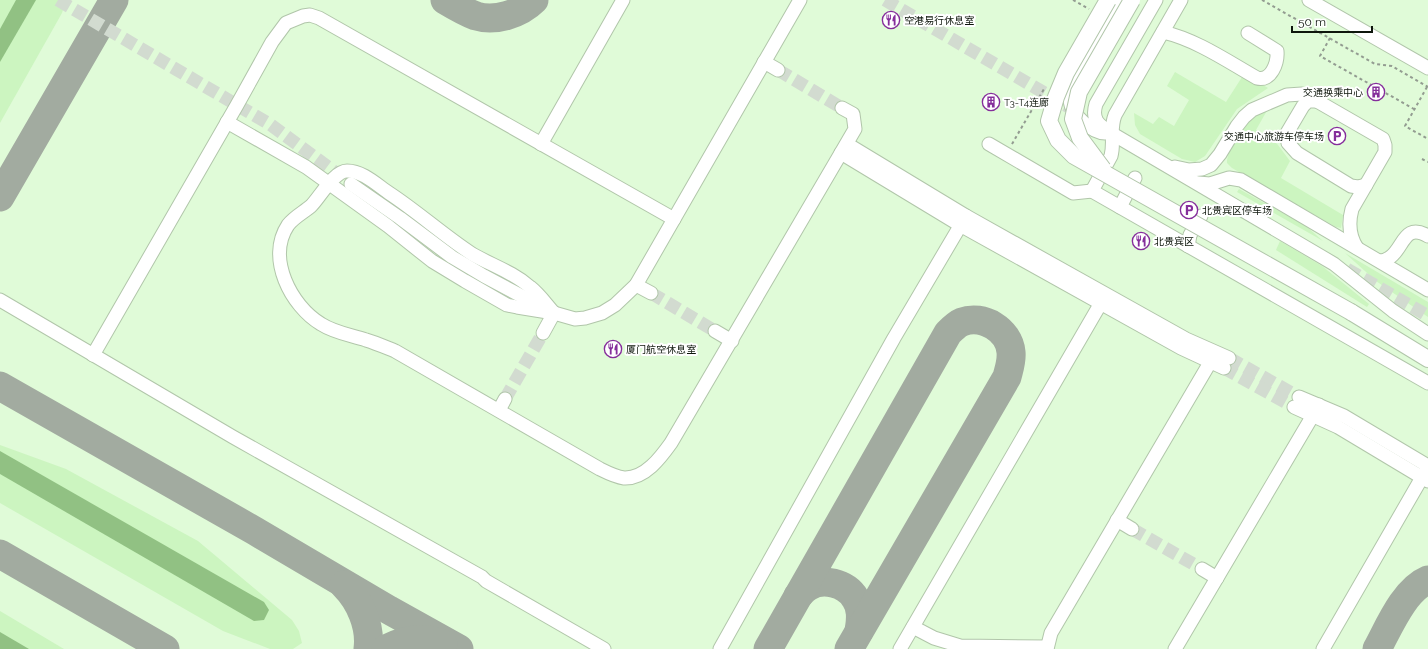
<svg xmlns="http://www.w3.org/2000/svg" width="1428" height="649" viewBox="0 0 1428 649" font-family="Raleway,'Noto Sans SC',sans-serif">
	<rect width="100%" height="100%" fill="#f5fef2"/>
	<rect fill="#e0fbd8" x="0" y="0" width="1428" height="649"/>
	<g fill="#ccf5c0">
		<polygon points="0,0 66,0 62,13 0,123"/>
		<polygon points="1175,72 1226,102 1244,74 1268,88 1237,109 1205,156 1195,162 1182,159 1140,134 1135,125 1134,113 1153,124 1159,117 1174,126 1189,100 1167,86"/>
		<path d="M1269 107 1256 130 1275 141 1290 161 1281 178 1343 215 1341 228 1336 227 1232 168 1227 163C1226 154 1240 131 1247 124 1253 118 1262 112 1269 107Z"/>
		<polygon points="1239,189 1306,226 1323,241 1237,192"/>
		<polygon points="1280,241 1322,266 1369,304 1367,307 1276,250"/>
		<polygon points="1345,253 1428,302 1428,317 1376,281"/>
		<polygon points="0,445 66,469 198,541 292,620 299,631 302,643 293,649 270,649 223,631 0,503"/>
		<polygon points="0,611 64,649 0,649"/>
	</g>
	<g fill="#91c183">
		<polygon points="16,0 36,0 0,62 0,29"/>
		<polygon points="0,451 264,602 269,610 264,620 254,621 0,474"/>
		<polygon points="0,632 29,649 0,649"/>
	</g>
	<g fill="none" stroke-linecap="round" stroke-linejoin="round">
		<g stroke="#a2aba0" stroke-width="29">
			<path d="M445 0C455 6 465 12 476 16 495 22 520 14 534 0"/>
			<polyline points="0,197 114,0"/>
			<polyline points="0,386 255,531 389,610 459,649"/>
			<polyline points="0,554 165,649"/>
			<path d="M344 585C360 601 371 626 368 649"/>
			<path d="M798 596C801 593 804 589 808 587 822 577 846 583 855 598 862 608 861 619 859 631"/>
			<path d="M386 649C404 640 424 636 443 644"/>
			<path d="M768 649 948 333C952 329 957 324 962 322 983 314 1009 330 1011 352 1012 361 1009 369 1007 377L849 649"/>
			<path d="M1377 649C1389 627 1404 590 1428 580"/>
		</g>
		<g stroke="#d2dbd0" stroke-width="13" stroke-dasharray="13 6" stroke-linecap="butt">
			<polyline points="58,0 271,125 351,184"/>
			<polyline points="885,0 1079,113"/>
			<polyline points="778,70 842,108"/>
			<polyline points="1347,269 1428,316"/>
			<polyline points="651,293 715,331"/>
			<polyline points="1229,358 1299,397"/>
			<polyline points="1224,368 1294,407"/>
			<polyline points="505,399 543,333"/>
			<polyline points="1132,529 1202,569"/>
		</g>
		<defs>
			<g id="minor">
				<path d="M1156 0 1096 104C1091 120 1099 125 1111 133L1334 264 1393 311 1428 334"/>
				<path d="M1181 0 1115 115C1109 131 1115 141 1111 156L1092 191 1428 383"/>
				<polyline points="1309,0 1428,68"/>
				<path d="M1163 32C1197 40 1227 61 1257 78 1271 82 1278 63 1277 51L1248 33"/>
				<polyline points="764,62 778,70"/>
				<polyline points="1317,101 1308,101 1303,106 1287,133 1288,143 1297,153 1351,186 1358,187 1366,185"/>
				<polyline points="227,122 306,167 388,226 432,261 465,281 507,305 517,307 554,313 575,319 585,318 602,313 615,305 636,285 800,0"/>
				<path d="M1105 133C1092 133 1072 115 1070 101 1069 94 1072 87 1074 80L1120 0"/>
				<polyline points="541,144 623,0"/>
				<polyline points="847,144 966,216 1186,339 1229,358"/>
				<polyline points="989,144 1073,193 1092,191"/>
				<polyline points="841,153 960,225 1181,348 1224,368"/>
				<path d="M1175 167 1189 170 1202 169 1211 165 1220 154 1237 126 1244 117 1252 110 1287 95 1302 94 1317 101 1383 139 1385 145V152L1352 209C1348 224 1349 236 1357 248"/>
				<polyline points="1198,183 1210,184 1229,178 1241,180 1428,290"/>
				<polyline points="351,184 400,218 452,257 484,276 546,309"/>
				<polyline points="1120,207 1135,178"/>
				<polyline points="1188,246 1190,235 1201,216"/>
				<path d="M1380 261C1383 261 1386 260 1389 258 1404 249 1403 222 1428 236"/>
				<polyline points="636,285 651,293"/>
				<polyline points="0,300 233,437 482,577 486,581 604,649"/>
				<path d="M554 313C546 304 539 294 530 287 513 272 491 265 472 254 443 235 418 212 389 193 377 185 363 171 347 171 334 171 320 197 311 206 304 212 294 217 288 225 266 258 291 306 321 324 335 333 351 335 366 340 376 343 385 347 395 351L600 469C608 473 616 477 624 478 645 479 661 457 671 443L841 153 855 129 853 114 842 108"/>
				<polyline points="715,331 732,341"/>
				<polyline points="543,333 554,313"/>
				<polyline points="93,355 237,105 272,42 286,23 303,16 310,15 319,18 674,219"/>
				<polyline points="1299,397 1344,416 1428,466"/>
				<polyline points="1294,407 1338,427 1428,481"/>
				<polyline points="499,410 505,399"/>
				<polyline points="1117,520 1132,529"/>
				<polyline points="1202,569 1217,578"/>
				<polyline points="913,627 934,638 960,646 1047,647"/>
				<polyline points="720,649 894,338 966,216"/>
				<polyline points="900,649 1105,296"/>
				<polyline points="1047,649 1051,633 1215,354"/>
				<polyline points="1175,649 1319,405"/>
				<polyline points="1323,649 1428,467"/>
			</g>
			<polyline id="major" points="1351,312 1428,359"/>
		</defs>
		<use href="#minor" stroke="#b1c6aa" stroke-width="15"/>
		<use href="#major" stroke="#b1c6aa" stroke-width="18"/>
		<g stroke="#939c91" stroke-width="2" stroke-dasharray="3 3" stroke-linecap="butt">
			<polyline points="1262,0 1375,64 1392,66 1428,87"/>
			<polyline points="1330,38 1320,56 1414,109"/>
			<polyline points="1427,87 1405,126 1428,139"/>
			<polyline points="1012,144 1044,89"/>
			<polyline points="1422,159 1428,162"/>
		</g>
		<use href="#minor" stroke="#fff" stroke-width="13"/>
		<use href="#major" stroke="#fff" stroke-width="16"/>
		<defs>
			<g id="major-bridge">
				<polyline points="1108,0 1066,73 1056,97 1049,121 1058,140 1074,156 1351,312"/>
				<polyline points="1103,169 1080,138 1073,119 1079,92 1132,0"/>
			</g>
		</defs>
		<use href="#major-bridge" stroke="#b1c6aa" stroke-width="18" stroke-linecap="butt"/>
		<polyline stroke="#939c91" stroke-width="2" stroke-dasharray="3 3" stroke-linecap="butt" points="1073,0 1089,9"/>
		<use href="#major-bridge" stroke="#fff" stroke-width="16"/>
	</g>
	<defs>
		<symbol id="restaurant-ring" viewBox="-11 -11 22 22"><circle r="9.5" fill="#fff" stroke="#852e9b" stroke-width="1.5"/><path d="M-5-6h1v4h1v-4h1v4h1v-4h1v5L-1.5 .5V6h-2V.5L-5-1ZM5-6V6H3V1.5H1.5Q1.5-4 5-6Z" fill="#852e9b"/></symbol>
		<symbol id="building-ring" viewBox="-11 -11 22 22"><circle r="9.5" fill="#fff" stroke="#852e9b" stroke-width="1.5"/><path d="M-4-6H4V6H1V3H-1V6H-4ZM-2.5-4.3h1.7v1.8h-1.7ZM.8-4.3h1.7v1.8H.8ZM-2.5-1h1.7V.8h-1.7ZM.8-1h1.7V.8H.8Z" fill="#852e9b"/></symbol>
		<symbol id="parking-ring" viewBox="-11 -11 22 22"><circle r="9.5" fill="#fff" stroke="#852e9b" stroke-width="1.5"/><path d="M-3.5-5.5H1a3.5 3.5 0 0 1 0 7H-1V5.5H-3.5ZM-1-3.4V-.6H.8a1.4 1.4 0 0 0 0-2.8Z" fill="#852e9b"/></symbol>
	</defs>
	<g fill-rule="evenodd">
		<use href="#restaurant-ring" x="881" y="10" width="20" height="20"/>
		<use href="#building-ring" x="1366" y="82" width="20" height="20"/>
		<use href="#building-ring" x="981" y="92" width="20" height="20"/>
		<use href="#parking-ring" x="1327" y="126" width="20" height="20"/>
		<use href="#parking-ring" x="1179" y="200" width="20" height="20"/>
		<use href="#restaurant-ring" x="1131" y="231" width="20" height="20"/>
		<use href="#restaurant-ring" x="603" y="339" width="20" height="20"/>
	</g>
	<g text-anchor="middle" stroke-width="4" stroke-linejoin="round" paint-order="stroke">
		<g font-size="10" fill="#0e160c" stroke="#fff" text-anchor="start">
			<text x="904" y="24">空港易行休息室</text>
			<text x="1363" y="96" text-anchor="end">交通换乘中心</text>
			<text x="1004" y="106">T3-T4连廊</text>
			<text x="1324" y="140" text-anchor="end">交通中心旅游车停车场</text>
			<text x="1202" y="214">北贵宾区停车场</text>
			<text x="1154" y="245">北贵宾区</text>
			<text x="626" y="353">厦门航空休息室</text>
		</g>
	</g>
	<path d="M1292 26v6h80v-6" fill="none" stroke="#0e160c" stroke-width="2"/>
	<text x="1298" y="26" font-size="12" fill="#0e160c" stroke="#ffffff" stroke-width="3" paint-order="stroke">50 m</text>
</svg>
